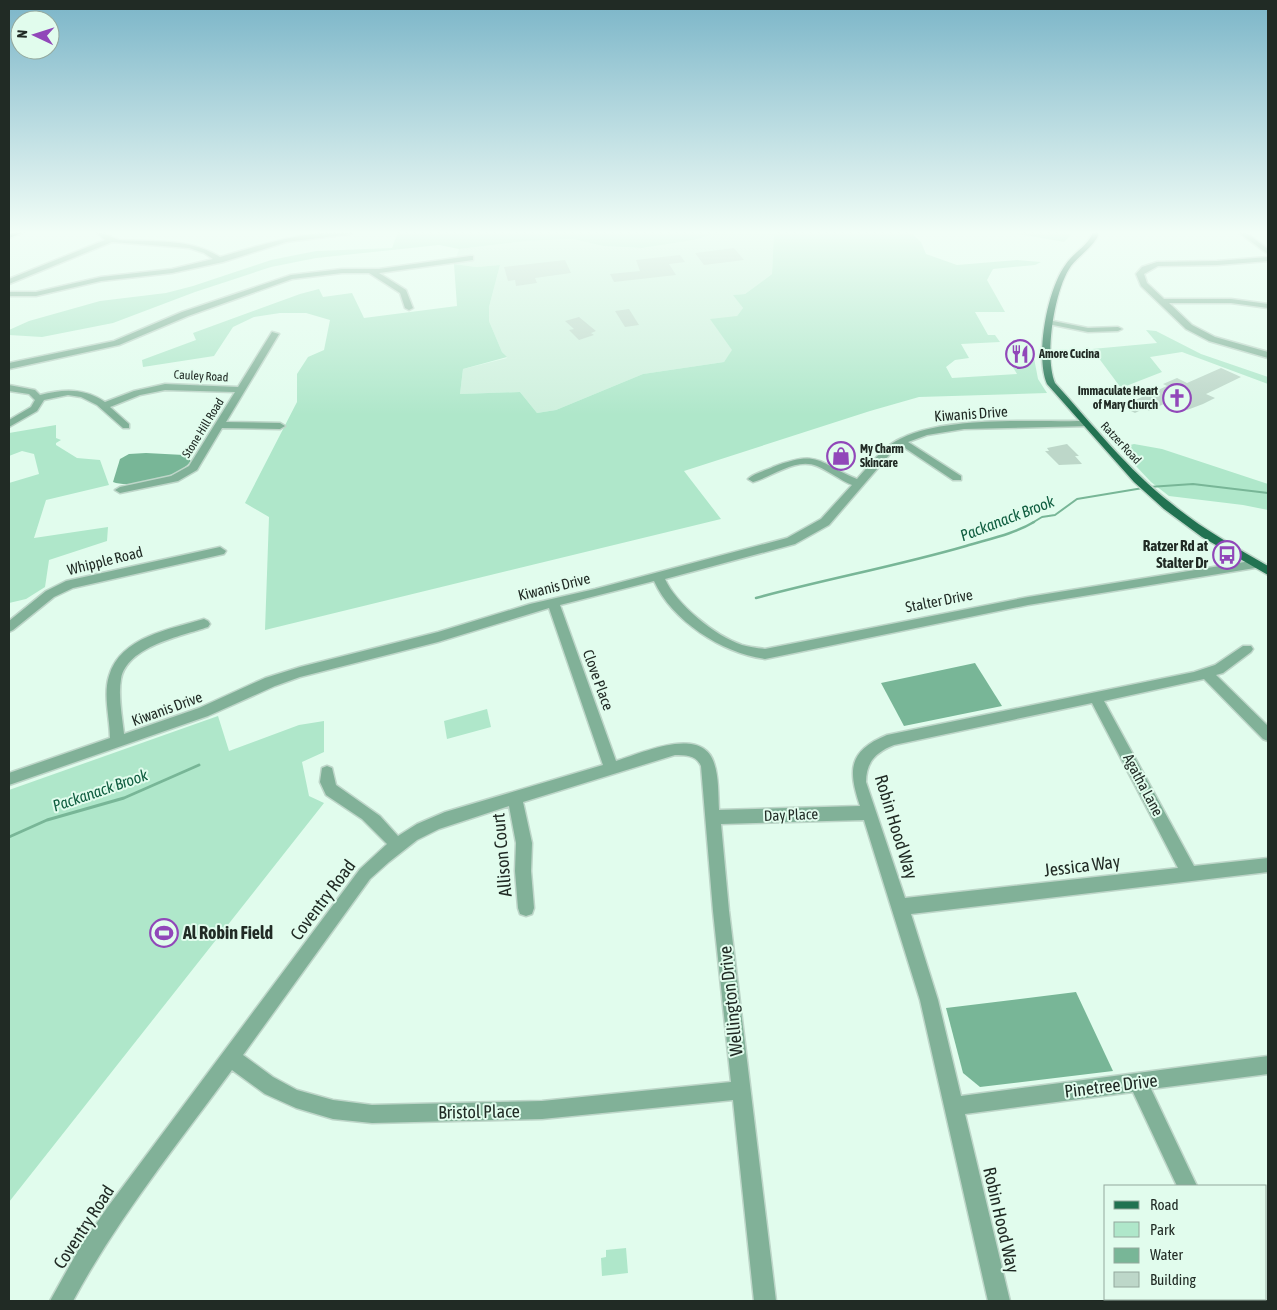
<svg xmlns="http://www.w3.org/2000/svg" width="1277" height="1310" viewBox="0 0 1277 1310" font-family="'Asap Condensed',sans-serif">
	<rect width="100%" height="100%" fill="#e1fced"/>
	<polygon fill="#cef0dd" points="721,232 774,232 772,274 745,294 734,295 743,308 737,316 732,351 724,362 643,374 556,410 537,413 520,392 460,394 463,369 507,358 502,352 489,321 489,307 500,265 476,267 454,264 459,249 526,241 573,239 603,246 642,248 694,240"/>
	<g fill="#afe7ca">
		<polygon points="398,232 721,232 694,240 642,248 603,246 573,239 526,241 459,249 439,245 316,258 271,267 195,292 113,323 42,337 9,335 9,330 29,321 100,301 166,293 193,286 271,260 316,251 392,248"/>
		<polygon points="774,232 910,232 921,242 926,254 957,265 1017,260 1041,262 1035,265 993,269 987,280 1005,312 975,312 988,335 995,335 1000,342 961,344 969,358 955,360 946,367 952,378 1017,374 1008,359 1034,358 1038,379 1047,393 919,397 870,411 684,471 721,519 265,630 269,517 245,503 297,402 297,374 308,357 324,350 330,320 306,313 280,313 254,317 233,327 214,356 143,367 142,360 196,340 193,333 300,294 319,289 323,297 352,293 364,318 457,306 454,264 476,267 500,265 489,307 489,321 502,352 507,357 463,369 460,394 520,392 537,413 556,410 643,374 724,362 732,350 710,319 737,316 743,308 733,295 745,294 772,274"/>
		<polygon points="1008,232 1062,232 1071,235 1064,242"/>
		<polygon points="1146,330 1156,331 1201,354 1268,377 1268,384 1182,352 1150,357 1162,372 1121,388 1092,349 1157,343"/>
		<polygon points="56,425 56,438 61,440 56,443 56,445 77,458 100,460 109,485 46,500 34,538 108,527 107,541 49,560 45,587 26,599 9,603 9,483 39,474 34,454 22,451 9,456 9,433"/>
		<polygon points="1134,444 1162,449 1268,484 1268,510 1243,505 1169,496 1151,482 1119,448"/>
		<polygon points="487,709 491,727 447,739 444,721"/>
		<polygon points="218,716 229,751 299,725 324,721 324,752 302,762 309,796 324,803 9,1202 9,790"/>
		<polygon points="626,1248 628,1273 602,1276 601,1258 606,1257 606,1250"/>
	</g>
	<g fill="#78b697">
		<path d="M146 453 184 455 191 461C180 477 131 489 113 482L120 459 129 454Z"/>
		<polygon points="975,663 1002,706 904,726 881,683"/>
		<polygon points="1076,992 1113,1071 980,1087 963,1073 946,1008"/>
	</g>
	<g fill="none" stroke-linecap="round" stroke-linejoin="round">
		<g stroke="#78b697" stroke-width="2">
			<polyline points="1149,487 1193,484 1268,493"/>
			<polyline points="1032,523 1042,517 1055,515 1077,499 1143,488"/>
		</g>
		<path stroke="#78b697" stroke-width="2.5" d="M756 598C826 579 897 566 966 546 989 539 1014 534 1034 522"/>
		<polyline stroke="#78b697" stroke-width="3" points="9,837 47,820 124,798 199,765"/>
	</g>
	<g fill="#bdd7c9">
		<polygon points="734,248 744,260 704,265 695,253"/>
		<polygon points="680,255 685,262 669,264 676,275 614,282 610,274 640,271 636,260"/>
		<polygon points="565,260 571,273 535,278 537,283 516,286 515,280 508,281 504,267"/>
		<polygon points="629,309 639,325 625,327 615,311"/>
		<polygon points="579,317 596,331 591,333 594,335 579,340 569,330 574,329 565,321"/>
		<polygon points="1221,368 1241,377 1206,394 1215,398 1203,404 1187,410 1170,401 1149,411 1145,408 1135,413 1125,408 1138,402 1135,400 1167,386 1163,384 1177,378 1187,383"/>
		<polygon points="1067,444 1079,456 1075,456 1082,464 1059,465 1045,451 1049,451 1047,448"/>
		<polygon points="838,449 852,459 844,463 830,453"/>
	</g>
	<g fill="none" stroke-linecap="round" stroke-linejoin="round">
		<defs>
			<g id="minor">
				<path d="M96 232C104 232 110 237 119 240 153 242 190 238 220 257 264 244 307 230 353 232L350 234 286 242 223 262 172 273 101 281 36 296H9V292H36L101 277 172 269 213 259 204 253 189 248 112 242 9 284V279L105 240Z"/>
				<polygon points="1238,232 1245,232 1268,249 1268,254"/>
				<polygon points="470,256 473,256 473,260 379,273 406,290 413,308 409,310 405,308 400,293 369,273 342,273 292,279 188,316 119,345 9,369 9,363 114,341 182,312 291,275 342,269 379,269"/>
				<polygon points="1268,257 1268,261 1217,265 1158,266 1144,274 1147,283 1164,299 1231,299 1268,304 1268,308 1231,303 1169,303 1192,325 1215,337 1268,352 1268,358 1209,341 1186,329 1141,286 1136,274 1142,267 1157,262 1217,261"/>
				<polygon points="1048,320 1088,328 1118,327 1122,329 1118,331 1088,332 1048,324"/>
				<path d="M272 332 279 334 226 422 280 423 285 426 280 429 222 428 197 470 178 481 120 493 115 490 120 487 171 476 189 466 235 392 165 390 140 395 110 407 129 424V428H123L97 405 81 397 68 395 44 400 37 411 9 427V420L31 407 35 400 29 394 9 391V385L35 390 40 395C64 389 84 388 105 402L134 391 165 384 238 387Z"/>
				<path d="M1085 421 1090 424 1088 426 964 429 927 435 908 442 961 476V480H953L902 446 890 454 829 525 795 544 665 579C676 604 715 636 742 645 749 647 757 648 765 649L1028 597 1257 560 1263 564 1261 567 1028 605 765 659C722 653 672 621 654 581L560 605 616 761C642 753 702 725 714 763 719 777 718 795 719 810L860 806C848 770 848 751 887 735L1194 672 1215 665 1243 646H1251L1253 649 1251 652 1223 673 1216 675 1268 726V741L1263 739 1204 679 1104 701 1194 866 1268 858V872L911 914 938 1000 961 1096 1268 1056V1074L1151 1089 1197 1186H1177L1133 1092 965 1114 1010 1301H988L920 1000 864 820 721 824 729 911 776 1301H754L733 1100 542 1119 372 1123 333 1119 296 1108 265 1094 232 1070C177 1145 117 1219 73 1301H50L80 1247 107 1208 360 869 387 844 362 819 326 795 320 782 322 768 327 766 332 768 336 785 380 816 398 836 417 824 445 812 603 765 549 608 438 642 300 677 275 686 208 716 9 785V773L110 738C110 719 103 695 109 676 120 637 170 629 204 619L208 621 210 624 208 627C182 636 127 646 121 679 118 696 122 716 124 734L199 708 265 678 300 667 438 632 530 604 595 589 787 538 821 519 852 485C840 480 829 471 817 466 796 457 772 477 753 482L748 479C754 473 765 471 773 467 820 449 817 463 857 479 870 465 883 446 902 438 947 416 1033 422 1085 421ZM1092 703 1178 868 905 898 866 782C866 762 876 752 894 745ZM675 755C686 755 696 755 701 766L713 911 731 1082 542 1101 372 1105 333 1100 297 1090 273 1077 243 1055 370 879 389 862 417 840 439 829 509 806 516 843 515 871 518 908 520 914 526 916 532 914 534 908 531 871 532 843 523 802Z"/>
				<polygon points="220,547 226,551 224,554 73,588 54,597 13,630 9,632 9,621 46,591 66,581"/>
			</g>
			<g id="major">
				<polygon points="15,232 24,232 9,238 9,234"/>
				<path d="M1093 232H1099L1097 238C1090 249 1079 256 1071 266 1054 290 1044 357 1055 383 1092 424 1128 470 1172 504 1201 528 1235 547 1268 566V575L1202 537 1164 509 1134 482 1047 384C1035 356 1047 289 1066 264 1074 252 1088 246 1093 232Z"/>
			</g>
		</defs>
		<use href="#minor" stroke="#bed6c9" stroke-width="3"/>
		<use href="#major" stroke="#bed6c9" stroke-width="3"/>
		<use href="#minor" fill="#81b198" fill-rule="evenodd"/>
		<use href="#major" fill="#217251" fill-rule="evenodd"/>
	</g>
	<linearGradient id="sky" x2="0" y2="1"><stop stop-color="#7bb5c8"/><stop offset="0.56" stop-color="#f2fef7"/><stop offset="1" stop-color="#f2fef7" stop-opacity="0"/></linearGradient>
	<rect width="1277" height="415" fill="url(#sky)"/>
	<defs>
		<symbol id="restaurant-ring" viewBox="-11 -11 22 22"><circle r="9.5" fill="#e1fced" stroke="#9147b9" stroke-width="1.5"/><path d="M-5-6h1v4h1v-4h1v4h1v-4h1v5L-1.5 .5V6h-2V.5L-5-1ZM5-6V6H3V1.5H1.5Q1.5-4 5-6Z" fill="#9147b9"/></symbol>
		<symbol id="church-ring" viewBox="-11 -11 22 22"><circle r="9.5" fill="#e1fced" stroke="#9147b9" stroke-width="1.5"/><path d="M-1.2-6h2.4v3.5h3.3v2.4h-3.3V6h-2.4V-.1h-3.3v-2.4h3.3Z" fill="#9147b9"/></symbol>
		<symbol id="shop-ring" viewBox="-11 -11 22 22"><circle r="9.5" fill="#e1fced" stroke="#9147b9" stroke-width="1.5"/><path d="M-5-2.5h2.3a2.7 3.5 0 0 1 5.4 0H5L5.5 6h-11ZM-1.5-2.5h3a1.5 2.3 0 0 0-3 0Z" fill="#9147b9"/></symbol>
		<symbol id="bus-ring" viewBox="-11 -11 22 22"><circle r="9.5" fill="#e1fced" stroke="#9147b9" stroke-width="1.5"/><path d="M-5-6H5V4H4V6H2V4H-2V6H-4V4H-5ZM-3.5-4V0h7V-4ZM-3.5 1.2v1.5H-2V1.2ZM2 1.2v1.5H3.5V1.2Z" fill="#9147b9"/></symbol>
		<symbol id="stadium-ring" viewBox="-11 -11 22 22"><circle r="9.5" fill="#e1fced" stroke="#9147b9" stroke-width="1.5"/><path d="M0-5a6.5 5 0 1 0 0 10a6.5 5 0 1 0 0-10ZM-3.5-1.8h7v3.6h-7Z" fill="#9147b9"/></symbol>
	</defs>
	<g fill-rule="evenodd">
		<use href="#restaurant-ring" x="1004" y="338" width="32" height="32"/>
		<use href="#church-ring" x="1161" y="382" width="32" height="32"/>
		<use href="#shop-ring" x="825" y="440" width="32" height="32"/>
		<use href="#bus-ring" x="1211" y="539" width="32" height="32"/>
		<use href="#stadium-ring" x="148" y="917" width="32" height="32"/>
	</g>
	<g text-anchor="middle" stroke-width="4" stroke-linejoin="round" paint-order="stroke">
		<g font-size="12" font-weight="bold" fill="#212b25" stroke="#e1fced" text-anchor="start">
			<text x="1039" y="358">Amore Cucina</text>
			<text x="1158" y="395" text-anchor="end">Immaculate Heart<tspan x="1158" dy="14">of Mary Church</tspan></text>
			<text x="860" y="453">My Charm<tspan x="860" dy="14">Skincare</tspan></text>
		</g>
		<g font-size="12" fill="#212b25" stroke="#e1fced">
			<text transform="translate(201 376) rotate(3)" y="4">Cauley Road</text>
			<text transform="translate(203 428) rotate(-58)" y="4">Stone Hill Road</text>
			<text transform="translate(1121 443) rotate(47)" y="4">Ratzer Road</text>
		</g>
		<g font-size="15" fill="#212b25" stroke="#e1fced">
			<text transform="translate(971 414) rotate(-4)" y="5">Kiwanis Drive</text>
			<text transform="translate(105 561) rotate(-14)" y="5">Whipple Road</text>
			<text transform="translate(554 587) rotate(-14)" y="5">Kiwanis Drive</text>
			<text transform="translate(939 601) rotate(-11)" y="5">Stalter Drive</text>
			<text transform="translate(598 680) rotate(70)" y="5">Clove Place</text>
			<text transform="translate(167 709) rotate(-20)" y="5">Kiwanis Drive</text>
			<text transform="translate(1143 785) rotate(62)" y="5">Agatha Lane</text>
			<text transform="translate(791 815) rotate(-2)" y="5">Day Place</text>
		</g>
		<g font-size="15" font-weight="bold" fill="#212b25" stroke="#e1fced" text-anchor="end">
			<text x="1208" y="551">Ratzer Rd at<tspan x="1208" dy="17">Stalter Dr</tspan></text>
		</g>
		<g font-size="16" font-style="italic" fill="#105e40" stroke="#e1fced">
			<text transform="translate(1007 518) rotate(-21)" y="6">Packanack Brook</text>
			<text transform="translate(100 790) rotate(-19)" y="6">Packanack Brook</text>
		</g>
		<g font-size="18" fill="#212b25" stroke="#e1fced">
			<text transform="translate(896 827) rotate(73)" y="6">Robin Hood Way</text>
			<text transform="translate(502 855) rotate(-95)" y="6">Allison Court</text>
			<text transform="translate(1082 866) rotate(-7)" y="6">Jessica Way</text>
			<text transform="translate(323 900) rotate(-53)" y="6">Coventry Road</text>
			<text transform="translate(731 1001) rotate(-96)" y="6">Wellington Drive</text>
			<text transform="translate(1111 1086) rotate(-7)" y="6">Pinetree Drive</text>
			<text transform="translate(479 1112) rotate(-1)" y="6">Bristol Place</text>
			<text transform="translate(1001 1220) rotate(77)" y="6">Robin Hood Way</text>
			<text transform="translate(84 1227) rotate(-57)" y="6">Coventry Road</text>
		</g>
		<g font-size="18" font-weight="bold" fill="#212b25" stroke="#e1fced" text-anchor="start">
			<text x="183" y="939">Al Robin Field</text>
		</g>
	</g>
	<rect width="1277" height="1310" fill="none" stroke="#212b25" stroke-width="20"/>
	<rect x="1104" y="1185" width="162" height="115" fill="#e1fced" stroke="#94a89d"/>
	<rect x="1114" y="1201" width="25" height="8" fill="#217251" stroke="#94a89d"/>
	<text x="1150" y="1210" font-size="15" fill="#212b25">Road</text>
	<rect x="1114" y="1222" width="25" height="15" fill="#afe7ca" stroke="#94a89d"/>
	<text x="1150" y="1235" font-size="15" fill="#212b25">Park</text>
	<rect x="1114" y="1248" width="25" height="15" fill="#78b697" stroke="#94a89d"/>
	<text x="1150" y="1260" font-size="15" fill="#212b25">Water</text>
	<rect x="1114" y="1272" width="25" height="15" fill="#bdd7c9" stroke="#94a89d"/>
	<text x="1150" y="1285" font-size="15" fill="#212b25">Building</text>
	<g transform="translate(35 35) rotate(274)"><circle r="24" fill="#e1fced" stroke="#94a89d"/>
	<path d="M0-4L9 19L0 12L-9 19Z" fill="#9147b9"/>
	<text y="-8" font-size="14" font-weight="bold" text-anchor="middle" fill="#212b25">N</text>
	</g>
</svg>
